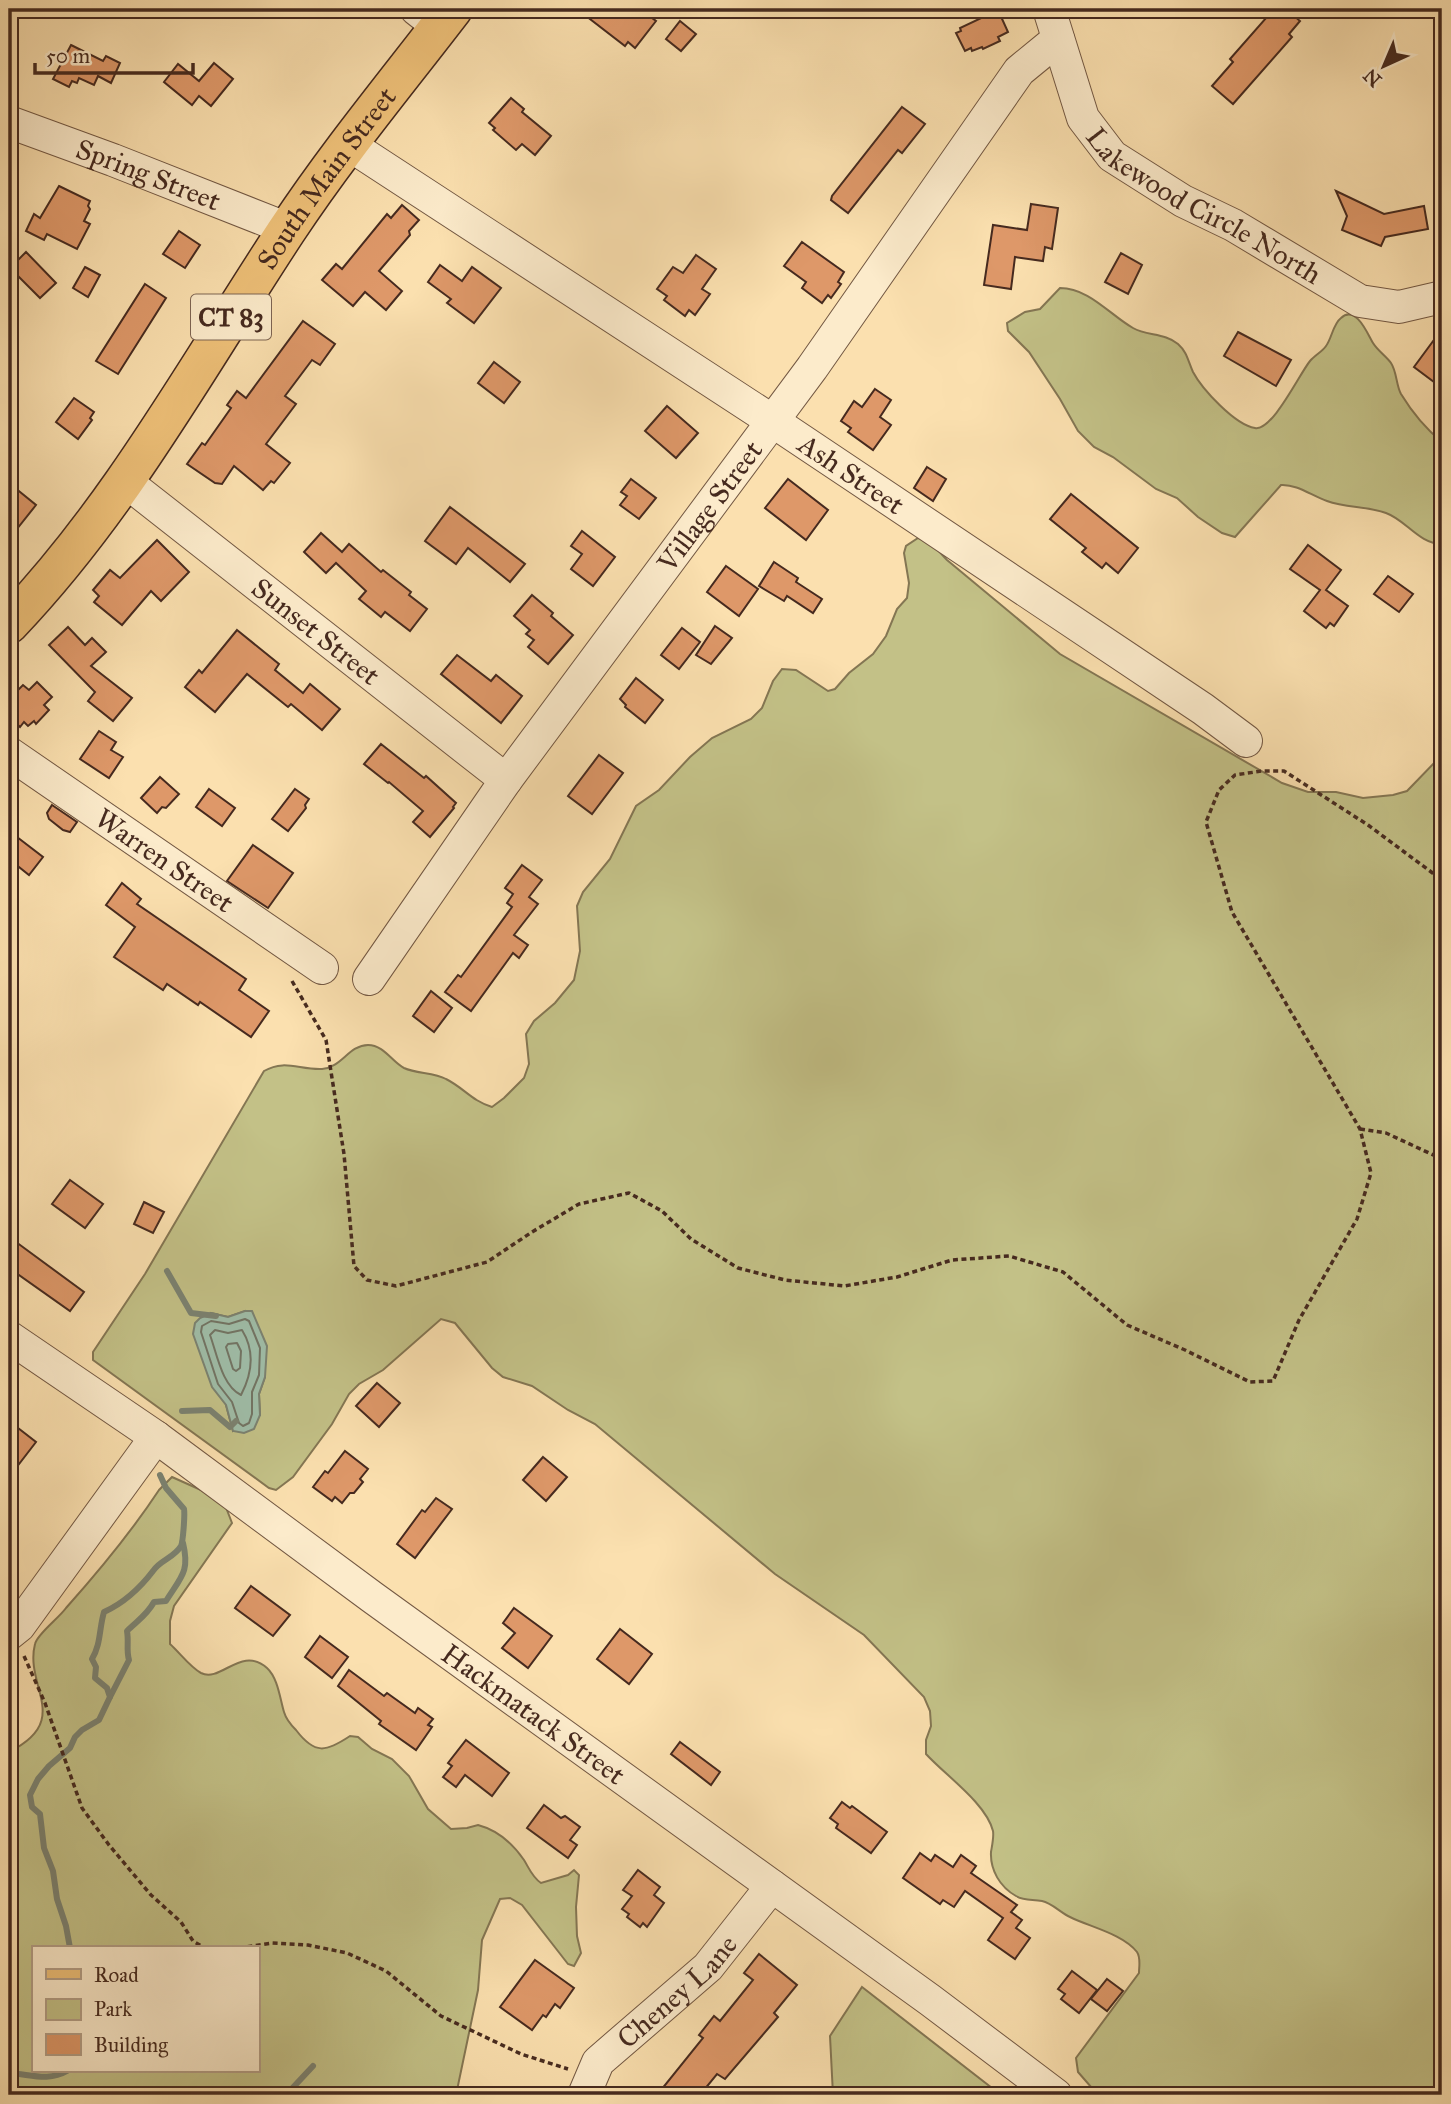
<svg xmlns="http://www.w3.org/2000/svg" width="1451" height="2104" viewBox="0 0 1451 2104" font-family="'IM FELL Great Primer',serif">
	<rect width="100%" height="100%" fill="#fbe0af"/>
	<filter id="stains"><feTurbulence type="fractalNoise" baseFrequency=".00286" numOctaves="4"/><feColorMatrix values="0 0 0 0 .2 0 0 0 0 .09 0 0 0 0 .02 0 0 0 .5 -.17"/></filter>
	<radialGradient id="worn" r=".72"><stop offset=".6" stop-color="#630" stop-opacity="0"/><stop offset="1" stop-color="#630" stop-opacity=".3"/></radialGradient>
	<g fill="#c3c187" stroke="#847653" stroke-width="2" fill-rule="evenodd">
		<path d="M1060 288C1089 288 1110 315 1133 328 1147 336 1165 333 1178 344 1187 352 1188 361 1193 372 1202 389 1235 425 1255 428 1272 432 1300 373 1310 361 1315 355 1322 352 1326 346 1332 338 1333 324 1341 318 1356 304 1368 335 1373 343 1378 351 1386 356 1391 363 1397 372 1396 385 1401 394 1412 412 1426 429 1442 442V544C1419 544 1406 520 1386 513 1367 506 1346 508 1327 501 1312 496 1297 484 1281 485L1235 537 1222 533 1198 517 1177 498 1156 489 1113 457 1094 447 1078 431 1060 399 1029 352 1008 331 1007 323 1025 312 1040 309Z"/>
		<path d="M918 538C931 539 938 551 947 560L1060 654 1282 783 1308 792H1336L1363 798 1393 795 1407 791 1437 760 1442 751V2095H1098L1078 2072 1076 2058 1139 1973C1139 1966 1141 1958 1137 1952 1123 1934 1090 1927 1070 1917 1061 1913 1052 1903 1042 1901 1033 1899 1025 1901 1016 1896 1000 1887 990 1870 991 1852 992 1846 994 1837 993 1831 986 1803 945 1775 926 1754V1740L931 1726 930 1711 924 1697 864 1635 775 1574 595 1424 568 1410 532 1386 503 1377 492 1368 455 1323 441 1319 383 1370 359 1384 349 1394 332 1424 293 1477 276 1490 269 1488 93 1360V1352L145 1274 264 1071C285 1059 299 1070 322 1069 341 1068 349 1045 368 1045 384 1045 392 1062 404 1068 417 1074 434 1072 446 1079 464 1088 472 1101 492 1107L504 1098 524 1078 529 1064 526 1034 534 1021 555 1003 574 980 580 951 577 906 583 892 610 859 636 806 659 790 690 757 712 738 751 719 762 708 773 681 782 669 796 670 828 691 835 689 849 673 873 654 886 636 897 609 907 598 909 583 904 553 906 546ZM245 1311 265 1377 259 1394 260 1415 233 1431 226 1405 211 1313 228 1317Z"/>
		<path d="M172 1477 201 1490 225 1505 232 1523 174 1606 170 1621V1644C180 1653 190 1667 201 1673 221 1683 241 1645 267 1668 278 1678 280 1699 284 1712 286 1719 291 1725 296 1730 315 1755 326 1752 350 1736L358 1737 372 1749 392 1759 409 1776 428 1809 451 1829 467 1828 478 1825C497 1830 513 1844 524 1860 529 1868 532 1877 541 1883L568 1875 574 1870 579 1875 576 1907 577 1936 581 1953 574 1966 568 1964 522 1905 510 1898 500 1899 482 1940 478 1990 456 2095H9V1752C73 1720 24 1687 35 1644 37 1634 59 1618 66 1608 99 1571 132 1531 159 1490ZM33 1948H257V2071H33Z"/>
		<polygon points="862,1987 1001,2095 833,2095 830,2036"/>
	</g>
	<polygon fill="#9fbda8" stroke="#7b8271" stroke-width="2" points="245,1311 252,1311 267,1346 265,1377 259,1394 260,1415 254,1429 244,1433 233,1431 226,1405 212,1387 193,1334 195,1323 200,1318 211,1313 228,1317"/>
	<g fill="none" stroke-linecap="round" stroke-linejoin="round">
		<g stroke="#727464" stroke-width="2">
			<polygon points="245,1319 249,1321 260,1348 259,1375 252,1392 252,1414 249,1423 243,1426 239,1423 232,1402 218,1384 201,1332 202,1326 211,1321 229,1324"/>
			<path d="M215 1330 228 1333 242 1330C255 1351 252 1374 241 1395 222 1386 217 1354 210 1335Z"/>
			<polygon points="237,1343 241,1351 240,1368 236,1371 233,1369 226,1347 228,1344"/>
		</g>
		<g stroke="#7b8271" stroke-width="6">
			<polyline points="167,1271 191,1313 216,1316"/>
			<polyline points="182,1411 210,1410 230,1427 236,1421"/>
			<path d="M110 1697 129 1660C126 1650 129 1642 127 1631 137 1621 147 1615 154 1602L166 1601C181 1577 190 1572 183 1543"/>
			<path d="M70 1948 66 1926 57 1899 53 1871 44 1848 40 1814 32 1807 30 1795 38 1779 49 1766 70 1748 75 1737 82 1730 99 1720 110 1697 107 1688 95 1678 96 1667 92 1659C101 1644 99 1629 104 1612 124 1603 140 1588 153 1571 160 1560 174 1558 181 1546 183 1542 185 1515 184 1509L166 1488 160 1475"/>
			<path d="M9 2073C30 2074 48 2082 67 2071"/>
			<polyline points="286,2095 313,2066"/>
		</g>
	</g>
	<g fill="#de9869" stroke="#462a1f" stroke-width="2">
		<polygon points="577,9 640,9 656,21 635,48 628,42 625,46"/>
		<polygon points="1274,9 1286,9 1300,21 1289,34 1292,37 1233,104 1212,86 1233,62 1230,59"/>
		<polygon points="998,10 1008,32 998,37 1000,41 983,49 982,47 972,51 971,48 965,51 956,33 961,31 960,28"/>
		<polygon points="680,21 696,34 681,51 666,39"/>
		<polygon points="71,45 103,61 106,56 120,63 111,83 98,76 94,85 79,78 77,83 72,81 69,87 53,79"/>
		<polygon points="214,63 233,79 211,106 199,96 192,105 164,82 178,64 199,81"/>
		<polygon points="511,98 524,109 522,112 551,136 535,155 522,144 516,150 493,130 495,128 489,123"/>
		<polygon points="902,107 925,124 902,153 898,150 848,213 831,200 832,196"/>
		<polygon points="59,186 90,201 88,206 90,209 84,221 90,224 77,249 47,234 44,240 26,231 34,214 40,218"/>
		<polygon points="1336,191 1384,214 1424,206 1428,229 1385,237 1381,246 1342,230 1347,216"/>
		<polygon points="1031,204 1058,208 1052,249 1045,247 1043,261 1015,257 1011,289 984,285 993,225 1027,230"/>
		<polygon points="402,205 419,220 409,231 410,235 379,271 402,291 386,310 365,292 353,306 322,280 336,264 342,269 387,214 391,218"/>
		<polygon points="179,231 200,245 185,268 163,254"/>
		<polygon points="802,242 844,272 838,282 841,284 831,298 828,295 822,303 802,288 806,282 784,266"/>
		<polygon points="26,252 56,283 40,298 10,268"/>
		<polygon points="1121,253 1142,265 1128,294 1105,282"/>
		<polygon points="696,255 716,269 702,289 710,294 695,315 689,310 685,316 664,300 667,296 657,289 673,267 683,273"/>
		<polygon points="440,265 462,281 472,267 501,288 474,323 447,303 451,299 428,282"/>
		<polygon points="85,267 100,275 88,297 73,288"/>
		<polygon points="145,284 166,298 118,374 96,361"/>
		<polygon points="303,321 335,344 320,365 312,360 285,396 296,404 266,444 290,463 274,483 271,481 263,490 234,466 222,484 215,483 187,464 202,443 205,445 231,408 227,405 237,391 246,398"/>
		<polygon points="1442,329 1442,388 1414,367"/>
		<polygon points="1238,332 1291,360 1276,386 1224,356"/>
		<polygon points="494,362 520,382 504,403 478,383"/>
		<polygon points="875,389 891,400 880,417 891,425 873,450 848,432 851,428 841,421 854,401 862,407"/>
		<polygon points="74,398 94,412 90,418 92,420 78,439 56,422"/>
		<polygon points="667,406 698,433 676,458 645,431"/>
		<polygon points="927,467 946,479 933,501 914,488"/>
		<polygon points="631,479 656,498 639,519 620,505 627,496 621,492"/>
		<polygon points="788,479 828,510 806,540 765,508"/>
		<polygon points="9,483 36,505 9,539"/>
		<polygon points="1071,494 1138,548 1118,573 1106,563 1102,568 1082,552 1086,548 1050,519"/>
		<polygon points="450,507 525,564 510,582 468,548 456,564 425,541"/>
		<polygon points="582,531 615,557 593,586 571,569 582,554 571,546"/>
		<polygon points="321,533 342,552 349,544 381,572 383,570 411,592 409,595 427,609 410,631 385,612 381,617 359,599 366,591 336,563 326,573 304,552"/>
		<polygon points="157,540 189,572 161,601 151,591 122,625 94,602 99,596 93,590 110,570 120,578"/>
		<polygon points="1308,545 1341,570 1326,590 1348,606 1334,626 1330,623 1326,628 1304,611 1320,590 1290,569"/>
		<polygon points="774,562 798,578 796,582 822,599 813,613 787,596 784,601 759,586"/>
		<polygon points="726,566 758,589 739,616 707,592"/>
		<polygon points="1388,576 1413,594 1399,612 1374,594"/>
		<polygon points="532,595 553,613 551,616 573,635 548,664 528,647 534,640 526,634 530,630 514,616"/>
		<polygon points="715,626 732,638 711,664 696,655"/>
		<polygon points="68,627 85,645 92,638 106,652 91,666 132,698 113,721 88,701 95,692 49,645"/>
		<polygon points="682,628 700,642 679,669 661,655"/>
		<polygon points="237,630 279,664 275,670 303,693 310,684 340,709 322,730 291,704 288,707 247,674 215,712 185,687 199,670 202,673"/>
		<polygon points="457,655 491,681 496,675 522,696 501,723 441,674"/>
		<polygon points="636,678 663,700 645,723 625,707 626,705 620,699"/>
		<polygon points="37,682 52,697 44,705 49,710 36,724 34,721 28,726 24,722 20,727 9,716 9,699 23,685 29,690"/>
		<polygon points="99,731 116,742 111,750 123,757 109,778 80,759"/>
		<polygon points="381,744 424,778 426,776 456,803 453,807 454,808 430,837 413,822 423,811 389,782 388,783 364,764"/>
		<polygon points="599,755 623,773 592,814 568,796"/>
		<polygon points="160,777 179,794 166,808 162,807 157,813 141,798"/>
		<polygon points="209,789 235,808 222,826 196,807"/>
		<polygon points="295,789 309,799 305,805 306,808 288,831 272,819"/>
		<polygon points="52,805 77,822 70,832 63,830 49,819 47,813"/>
		<polygon points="17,837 43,857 29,875 9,859 9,847"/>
		<polygon points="253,845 293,873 268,908 227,881"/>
		<polygon points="522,865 542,880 529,897 538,904 514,935 528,945 519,958 513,953 471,1011 445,992 458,975 461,977 512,907 507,903 513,894 505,888"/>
		<polygon points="122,883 141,899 137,904 246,979 239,990 269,1011 251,1037 200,1002 198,1005 167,984 163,990 114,957 135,927 106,905"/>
		<polygon points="431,991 452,1008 434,1032 413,1016"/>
		<polygon points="70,1180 103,1204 85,1228 52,1204"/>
		<polygon points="144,1202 164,1212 153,1233 134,1224"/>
		<polygon points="16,1242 84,1292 70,1311 9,1268 9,1252"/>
		<polygon points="377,1383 400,1403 379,1427 356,1406"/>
		<polygon points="9,1421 36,1442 9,1477"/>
		<polygon points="345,1451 368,1469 360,1479 363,1482 354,1493 350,1493 342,1503 335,1497 332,1501 313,1487 325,1471 328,1473"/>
		<polygon points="543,1457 567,1477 546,1501 523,1480"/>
		<polygon points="436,1498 452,1509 415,1558 397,1544 422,1510 425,1512"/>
		<polygon points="251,1586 290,1615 273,1636 235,1608"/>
		<polygon points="514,1608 552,1636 528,1668 502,1648 515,1633 503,1623"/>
		<polygon points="620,1629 652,1654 629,1684 597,1659"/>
		<polygon points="320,1636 348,1657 332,1678 305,1657"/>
		<polygon points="349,1670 384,1696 387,1693 415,1713 418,1708 433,1719 428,1725 432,1727 416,1750 379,1724 381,1721 338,1686"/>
		<polygon points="466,1740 509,1773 492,1796 465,1775 456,1787 443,1777 452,1766 448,1763"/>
		<polygon points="680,1742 720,1772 711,1785 671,1754"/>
		<polygon points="842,1802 850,1808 852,1806 887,1832 871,1853 836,1828 838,1824 830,1818"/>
		<polygon points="544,1805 561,1818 565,1816 580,1827 570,1840 577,1845 568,1858 527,1828"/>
		<polygon points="920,1853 931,1861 935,1855 953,1867 961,1855 976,1866 971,1873 1017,1905 1011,1912 1022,1920 1016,1928 1030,1938 1015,1959 988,1940 1003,1918 965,1891 954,1907 943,1900 940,1904 903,1878"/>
		<polygon points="638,1870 660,1887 654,1895 664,1903 647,1927 643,1923 640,1927 627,1917 629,1914 622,1909 632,1896 623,1890"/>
		<polygon points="759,1954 797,1985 774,2013 778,2017 725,2079 717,2074 700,2095 657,2095 703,2038 699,2035 714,2016 720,2021 753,1980 744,1973"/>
		<polygon points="535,1960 574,1988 560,2008 555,2004 546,2017 543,2015 532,2030 500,2007"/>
		<polygon points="1072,1971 1097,1990 1079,2013 1061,1999 1065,1994 1058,1989"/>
		<polygon points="1107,1979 1123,1991 1107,2011 1091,1999"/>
	</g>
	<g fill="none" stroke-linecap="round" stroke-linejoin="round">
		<defs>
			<g id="minor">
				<polyline points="416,9 439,27"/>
				<path id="s1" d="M1049 9 1083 118 1112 156 1183 201 1233 225 1360 301 1399 307 1442 297"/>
				<path id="s2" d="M9 122 113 160 288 229"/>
				<path id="s3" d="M348 144 771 420 1203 709 1246 741"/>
				<path id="s4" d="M125 481 506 780"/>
				<path id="s5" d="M9 753 322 968"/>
				<path id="s6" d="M369 979 506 780 812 368 1019 71 1058 39"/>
				<path id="s7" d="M9 1337 156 1437 372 1597 930 2000 1056 2095"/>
				<polyline points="9,1634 19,1626 156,1437"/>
				<path id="s8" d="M584 2095 598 2062 708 1967 772 1886"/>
			</g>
			<g id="major">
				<path id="s9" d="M9 624C121 507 198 365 287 230 338 153 397 82 453 9"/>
			</g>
		</defs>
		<use href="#minor" stroke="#735843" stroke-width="34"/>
		<use href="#major" stroke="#462a1f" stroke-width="41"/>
		<g stroke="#462a1f" stroke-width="3.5" stroke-dasharray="5 3.5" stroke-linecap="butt">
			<polyline points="292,981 326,1040 344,1154 354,1266 367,1280 396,1286 487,1262 532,1232 579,1204 629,1193 662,1211 691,1239 738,1268 785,1280 844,1286 897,1277 952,1260 1009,1256 1063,1272 1127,1325 1185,1350 1250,1382 1273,1381 1299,1320 1357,1219 1371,1173 1360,1129 1232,912 1206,822 1219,790 1235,775 1262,771 1284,771 1368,825 1442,880"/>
			<polyline points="1360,1129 1386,1133 1442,1159"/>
			<polyline points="24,1656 45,1703 82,1808 109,1845 151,1895 181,1922 193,1941 205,1948"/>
			<polyline points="239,1948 272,1943 308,1945 347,1953 386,1971 441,2016 521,2054 568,2069"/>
		</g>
		<use href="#minor" stroke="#fcebcb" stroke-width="32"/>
		<use href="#major" stroke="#eec078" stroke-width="38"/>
	</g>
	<g text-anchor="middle" stroke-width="5" stroke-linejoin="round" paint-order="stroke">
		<rect fill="#fcebcb" stroke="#7d6453" stroke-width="2" x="191" y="294.5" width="80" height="45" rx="5"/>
		<g font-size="26" font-weight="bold" fill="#462a1f">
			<text x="231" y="326">CT 83</text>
		</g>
		<g font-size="28" fill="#462a1f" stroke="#fcebcb">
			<text dy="10" stroke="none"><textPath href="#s2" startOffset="149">Spring Street</textPath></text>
			<text dy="10" stroke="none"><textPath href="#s9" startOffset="548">South Main Street</textPath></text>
			<text dy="10" stroke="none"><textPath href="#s1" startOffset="266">Lakewood Circle North</textPath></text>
			<text dy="10" stroke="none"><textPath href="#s3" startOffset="602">Ash Street</textPath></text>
			<text dy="10" stroke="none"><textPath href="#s6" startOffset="583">Village Street</textPath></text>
			<text dy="10" stroke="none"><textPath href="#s4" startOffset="243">Sunset Street</textPath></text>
			<text dy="10" stroke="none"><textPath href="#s5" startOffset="189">Warren Street</textPath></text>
			<text dy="10" stroke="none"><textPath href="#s7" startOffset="646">Hackmatack Street</textPath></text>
			<text dy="10" stroke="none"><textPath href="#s8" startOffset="142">Cheney Lane</textPath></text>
		</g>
	</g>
	<rect width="1451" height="2104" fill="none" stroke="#fbe0af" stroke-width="35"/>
	<rect x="10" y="10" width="1430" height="2083" fill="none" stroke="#462a1f" stroke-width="3.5"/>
	<rect x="18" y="18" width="1416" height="2069" fill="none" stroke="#462a1f" stroke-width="2"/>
	<rect x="32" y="1946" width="228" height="126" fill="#fcebcb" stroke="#b39e86" stroke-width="2"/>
	<rect x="46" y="1969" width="35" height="10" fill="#eec078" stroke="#b39e86" stroke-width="2"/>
	<text x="94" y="1982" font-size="21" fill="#462a1f">Road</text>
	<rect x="46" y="1999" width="35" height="21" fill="#c3c187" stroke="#b39e86" stroke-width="2"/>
	<text x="94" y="2016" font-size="21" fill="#462a1f">Park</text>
	<rect x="46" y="2034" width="35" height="21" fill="#de9869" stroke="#b39e86" stroke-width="2"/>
	<text x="94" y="2052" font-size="21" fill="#462a1f">Building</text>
	<g transform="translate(1384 66) rotate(224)" stroke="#fcebcb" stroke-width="5" paint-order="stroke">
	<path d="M0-5L12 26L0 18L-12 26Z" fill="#462a1f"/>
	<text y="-10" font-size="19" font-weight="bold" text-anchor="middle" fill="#462a1f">N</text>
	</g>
	<path d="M35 63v10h158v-10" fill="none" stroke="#462a1f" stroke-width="3.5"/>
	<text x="46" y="63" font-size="21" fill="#462a1f" stroke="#fcebcb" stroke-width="5" paint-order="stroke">50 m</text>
	<rect width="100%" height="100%" filter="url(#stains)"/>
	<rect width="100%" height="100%" fill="url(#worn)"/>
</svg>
